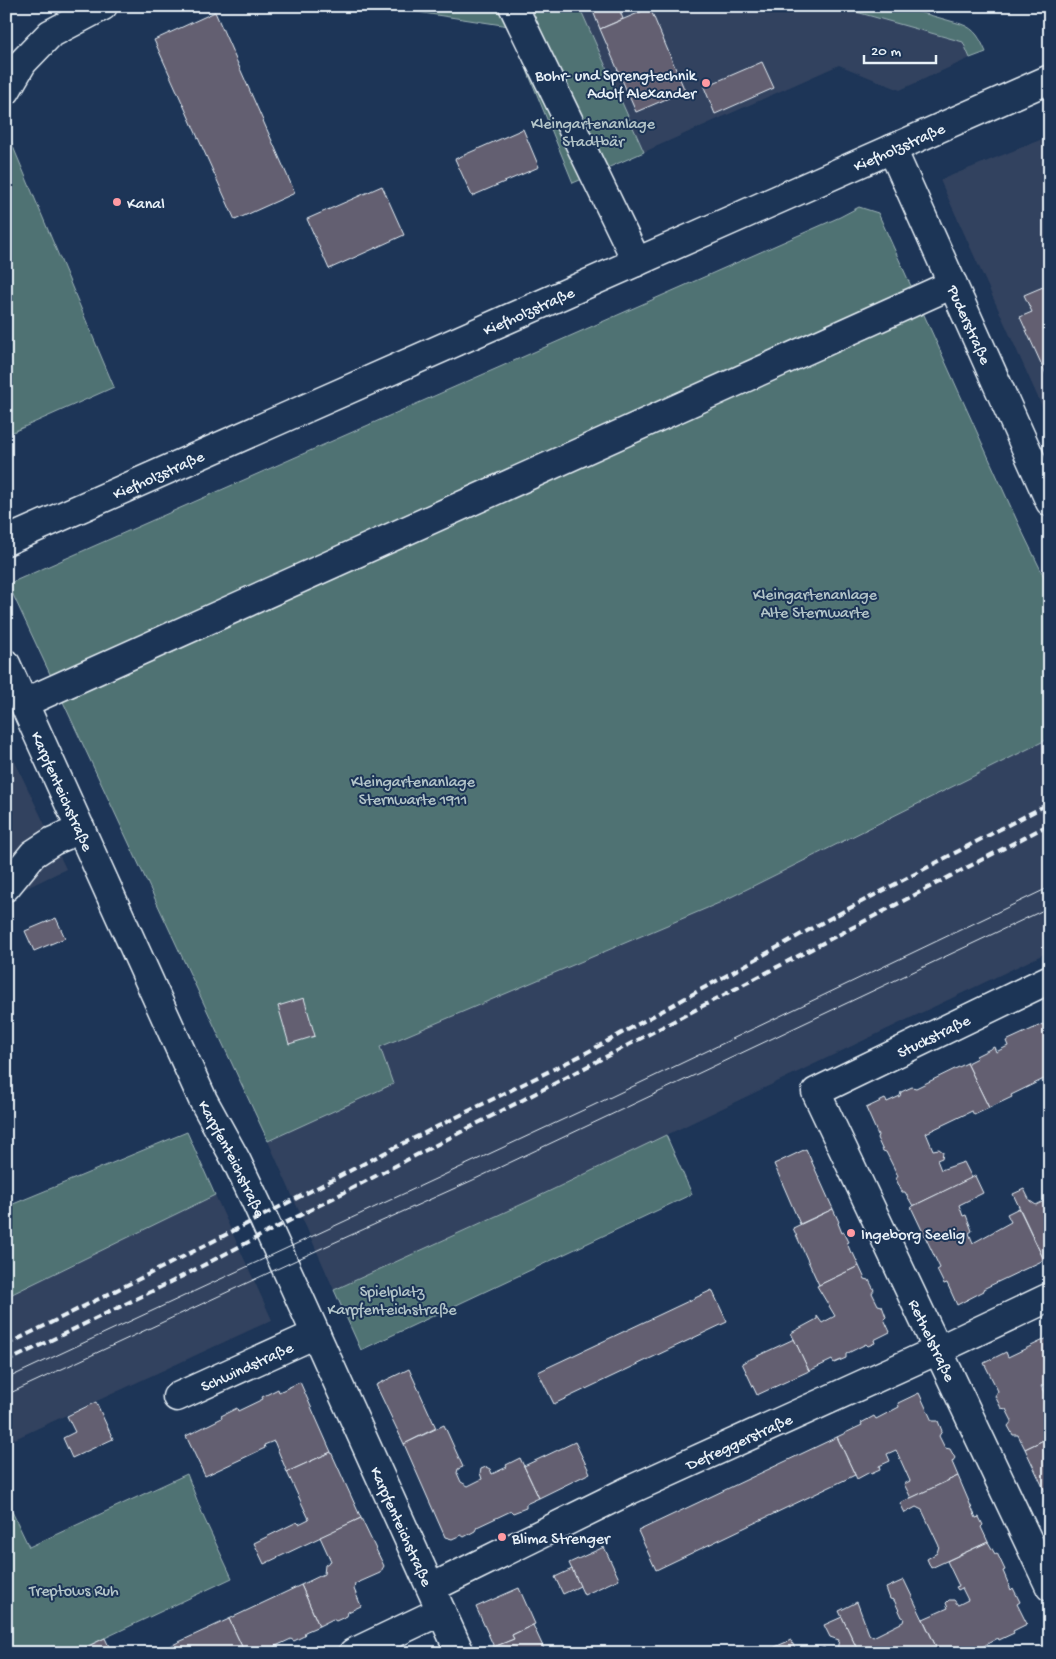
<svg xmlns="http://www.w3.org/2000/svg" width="1056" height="1659" viewBox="0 0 1056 1659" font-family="'Gochi Hand',sans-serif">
	<rect width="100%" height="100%" fill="#1d3557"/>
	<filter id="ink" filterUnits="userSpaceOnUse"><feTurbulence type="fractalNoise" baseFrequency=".02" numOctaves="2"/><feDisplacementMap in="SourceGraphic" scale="10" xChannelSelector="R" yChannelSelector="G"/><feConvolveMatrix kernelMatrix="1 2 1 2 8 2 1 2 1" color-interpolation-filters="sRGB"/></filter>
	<g filter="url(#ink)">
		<g fill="#32425f">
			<polygon points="579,6 835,6 963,42 970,58 900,90 839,65 644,152"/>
			<polygon points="1050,136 1050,424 940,180"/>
			<polygon points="1050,738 1050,951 529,1201 334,1290 268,1141 392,1084 380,1047 719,903"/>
			<polygon points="6,743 66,869 6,898"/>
			<polygon points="215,1195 272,1320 6,1443 6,1297"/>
		</g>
		<g fill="#507273" stroke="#9cb2b6">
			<polygon points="377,6 579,6 644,152 573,183 509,26"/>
			<path d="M835 6H898L961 24C976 29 980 39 986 52L970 58 963 42Z"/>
			<polygon points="6,130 114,387 6,435"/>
			<polygon points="859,207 878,213 1019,525 1050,589 1050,738 719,903 380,1047 393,1084 268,1141 8,584 840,217"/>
			<polygon points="187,1132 215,1195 6,1297 6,1207"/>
			<polygon points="666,1135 692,1194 361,1350 334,1290 529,1201"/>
			<polygon points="187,1474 204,1518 232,1578 73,1653 13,1653 6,1638 6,1499 29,1547"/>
		</g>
		<g fill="#635f71" stroke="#e8f1f8">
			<polygon points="591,6 618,6 623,19 600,29"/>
			<polygon points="650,8 685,91 636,112 600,29"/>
			<polygon points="215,12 295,193 235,220 154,40"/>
			<polygon points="762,62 774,88 715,114 704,87"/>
			<polygon points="523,129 539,167 472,196 455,159"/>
			<polygon points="382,186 404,235 329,269 307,219"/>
			<polygon points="1050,284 1050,383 1020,317 1032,312 1024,295"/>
			<polygon points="56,918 65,938 34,951 25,931"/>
			<polygon points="304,998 315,1036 289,1044 278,1006"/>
			<polygon points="1043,1024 1045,1029 1050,1027 1050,1076 1011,1095 1012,1097 989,1108 967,1063 977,1058 976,1056 994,1047 996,1052 1008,1046 1006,1041"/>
			<polygon points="967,1063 989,1108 974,1115 972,1111 926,1133 933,1150 939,1149 943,1152 942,1158 937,1160 941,1170 964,1162 972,1178 913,1206 905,1192 902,1192 896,1179 898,1176 886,1152 883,1151 877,1138 878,1135 866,1108 885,1099 887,1102 900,1096 901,1092 912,1087 916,1088"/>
			<polygon points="806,1149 833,1209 800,1224 774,1164"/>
			<polygon points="975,1176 983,1193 959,1205 963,1216 966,1215 972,1231 969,1233 973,1243 1011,1222 1007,1214 1019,1208 1044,1260 983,1289 984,1291 957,1305 947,1283 944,1284 937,1270 940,1268 911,1207"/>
			<polygon points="1024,1189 1030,1201 1036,1205 1050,1198 1050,1257 1044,1260 1013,1194"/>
			<polygon points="833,1209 839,1222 838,1223 842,1233 844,1232 849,1242 847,1243 851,1253 853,1253 859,1266 819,1285 793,1228"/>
			<polygon points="859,1266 865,1279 869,1280 874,1290 872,1293 878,1305 882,1306 886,1317 884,1319 890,1332 874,1340 875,1343 868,1346 866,1344 846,1354 846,1358 834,1363 832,1360 809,1371 791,1333 817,1319 817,1316 822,1323 835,1316 817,1286"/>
			<polygon points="712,1290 727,1322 554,1404 538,1372"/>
			<polygon points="1050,1337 1050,1381 1041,1386 1048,1400 1050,1399 1050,1437 1025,1449 1018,1435 1013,1435 1008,1426 1012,1421 1006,1409 1001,1408 995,1396 998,1391 984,1363 1006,1352 1008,1357"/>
			<polygon points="794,1339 809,1371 757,1395 742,1363"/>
			<polygon points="409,1369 436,1428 404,1444 376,1385"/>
			<polygon points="300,1382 331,1452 287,1472 274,1441 264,1445 265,1448 205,1476 186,1436 222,1418 221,1416 237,1408 238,1411 263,1399 262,1397 278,1389 279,1392"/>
			<polygon points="919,1393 932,1421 938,1421 942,1431 939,1436 945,1448 950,1449 955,1458 952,1462 958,1476 911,1498 904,1484 910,1481 896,1450 887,1454 890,1461 879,1466 880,1470 871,1474 870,1472 857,1479 837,1437 862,1425 861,1423 874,1416 876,1419 899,1407 898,1403"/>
			<polygon points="96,1402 113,1439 72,1458 63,1438 75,1432 67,1416"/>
			<polygon points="444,1425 463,1467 458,1469 457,1473 461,1482 468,1486 482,1479 480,1473 481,1469 486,1467 490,1469 492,1474 507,1467 506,1465 520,1458 539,1498 526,1504 526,1508 513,1513 511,1511 477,1527 475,1531 464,1537 461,1535 452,1539 445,1537 404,1444"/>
			<polygon points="837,1437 855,1475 656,1570 638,1531"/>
			<polygon points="1050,1437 1050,1502 1025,1449"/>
			<polygon points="575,1442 590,1473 539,1498 524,1466"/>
			<polygon points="331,1452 361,1518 264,1564 254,1543 297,1522 299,1524 309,1519 287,1472"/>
			<polygon points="958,1476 976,1518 979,1517 983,1525 981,1527 988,1542 931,1568 927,1559 937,1553 939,1546 922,1510 916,1507 905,1513 900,1503"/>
			<polygon points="361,1518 384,1566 380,1573 355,1584 354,1589 361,1606 348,1612 347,1616 336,1621 333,1619 319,1626 301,1585 324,1574 325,1565 331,1561 320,1537"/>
			<polygon points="988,1542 995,1554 997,1553 1005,1570 1003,1571 1011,1590 1013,1588 1020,1602 1017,1604 1027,1624 1013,1631 1014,1633 999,1640 998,1638 971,1653 939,1653 923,1619 948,1608 946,1603 949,1600 954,1600 958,1605 968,1600 962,1588 958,1590 956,1587 959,1586 947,1561"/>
			<polygon points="604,1547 619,1579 584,1595 569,1563"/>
			<polygon points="572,1569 580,1586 563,1594 555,1577"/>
			<polygon points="904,1580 939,1653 859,1653 839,1611 857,1602 869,1634 873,1637 903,1622 904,1618 902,1617 894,1600 890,1599 886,1588"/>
			<polygon points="301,1585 319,1626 305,1632 304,1636 294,1641 291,1639 276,1646 276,1649 268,1653 245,1653 229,1619"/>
			<polygon points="519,1588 535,1624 512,1635 514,1639 494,1647 476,1607"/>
			<polygon points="842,1617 859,1653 812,1653 824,1647 826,1651 837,1649 839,1640 830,1637 824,1625"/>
			<polygon points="229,1619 245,1653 158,1653 157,1652"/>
			<polygon points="533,1625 546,1653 497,1653 494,1647 514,1639 512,1635"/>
			<polygon points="105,1638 112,1653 74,1653"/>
			<polygon points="791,1640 797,1653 777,1653 775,1647"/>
			<polygon points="775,1648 777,1653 766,1653"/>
		</g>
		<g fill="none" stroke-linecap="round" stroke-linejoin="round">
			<defs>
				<g id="minor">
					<polyline points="513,6 637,262"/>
					<polyline points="6,91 23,62 50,34 103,6"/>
					<path id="s1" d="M892 149 1050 502"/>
					<path id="s2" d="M6 541 1050 79"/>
					<path id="s3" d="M6 664 203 1100 236 1160 257 1204 460 1653"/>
					<polyline points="24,703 953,284"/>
					<polyline points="6,887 33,854 53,841 81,829"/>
					<path id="s4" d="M1050 979 816 1092 1050 1587"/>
					<path id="s5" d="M177 1397 316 1334"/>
					<path id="s6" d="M431 1588 630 1490 938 1350 1050 1297"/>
					<polyline points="353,1653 441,1611"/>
				</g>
			</defs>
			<use href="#minor" stroke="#e8f1f8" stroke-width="31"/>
			<use href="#minor" stroke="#1d3557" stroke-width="28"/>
			<g stroke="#e8f1f8" stroke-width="1">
				<polyline points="6,1379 592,1106 1050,887"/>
				<polyline points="6,1395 320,1249 473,1180 1050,907"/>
			</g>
			<g stroke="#e8f1f8" stroke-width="4" stroke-dasharray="8 4" stroke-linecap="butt">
				<polyline points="6,1345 165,1266 394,1148 584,1054 827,920 1050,803"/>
				<polyline points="6,1362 173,1281 569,1076 1050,824"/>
			</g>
		</g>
	</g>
	<g fill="#ff9aa2" stroke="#1d3557" stroke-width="2">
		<circle cx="706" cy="83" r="5"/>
		<circle cx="117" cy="202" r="5"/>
		<circle cx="851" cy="1233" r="5"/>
		<circle cx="502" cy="1537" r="5"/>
	</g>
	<g text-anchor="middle" stroke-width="4" stroke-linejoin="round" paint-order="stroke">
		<g font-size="16" fill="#e8f1f8" stroke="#1d3557" text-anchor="start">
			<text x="696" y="80" text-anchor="end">Bohr- und Sprengtechnik<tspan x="696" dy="18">Adolf Alexander</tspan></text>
			<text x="127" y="208">Kanal</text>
			<text x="861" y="1239">Ingeborg Seelig</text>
			<text x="512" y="1543">Blima Strenger</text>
		</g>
		<g font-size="16" fill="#b3c5c9" stroke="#1d3557">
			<text x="593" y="128">Kleingartenanlage<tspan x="593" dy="18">Stadtbär</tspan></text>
			<text x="815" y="599">Kleingartenanlage<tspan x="815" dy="18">Alte Sternwarte</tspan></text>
			<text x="413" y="786">Kleingartenanlage<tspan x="413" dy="18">Sternwarte 1911</tspan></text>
			<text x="392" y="1296">Spielplatz<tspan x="392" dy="18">Karpfenteichstraße</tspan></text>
			<text x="74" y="1595">Treptows Ruh</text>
		</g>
		<g font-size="16" fill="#e8f1f8" stroke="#1d3557">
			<text dy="6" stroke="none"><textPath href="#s2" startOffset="976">Kiefholzstraße</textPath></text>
			<text dy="6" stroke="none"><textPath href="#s2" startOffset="571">Kiefholzstraße</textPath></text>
			<text dy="6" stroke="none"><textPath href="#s1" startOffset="192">Puderstraße</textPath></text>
			<text dy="6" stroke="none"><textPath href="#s2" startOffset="166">Kiefholzstraße</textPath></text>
			<text dy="6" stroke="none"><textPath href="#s3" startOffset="139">Karpfenteichstraße</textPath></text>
			<text transform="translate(933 1035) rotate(-26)" y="6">Stuckstraße</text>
			<text dy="6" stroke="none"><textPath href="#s3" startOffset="544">Karpfenteichstraße</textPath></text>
			<text dy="6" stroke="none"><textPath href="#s4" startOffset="534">Rethelstraße</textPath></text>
			<text dy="6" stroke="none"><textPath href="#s5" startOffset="76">Schwindstraße</textPath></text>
			<text dy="6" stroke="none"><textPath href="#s6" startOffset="341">Defreggerstraße</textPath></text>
			<text dy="6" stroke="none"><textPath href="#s3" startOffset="949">Karpfenteichstraße</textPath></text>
		</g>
	</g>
	<rect width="1056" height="1659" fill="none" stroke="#1d3557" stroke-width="25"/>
	<rect x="12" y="12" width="1031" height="1634" fill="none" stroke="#e8f1f8" stroke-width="2" filter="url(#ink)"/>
	<path d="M864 55v8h72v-8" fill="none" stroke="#e8f1f8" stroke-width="2.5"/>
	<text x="871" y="55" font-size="15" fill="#e8f1f8" stroke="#1d3557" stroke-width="4" paint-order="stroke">20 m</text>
</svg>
